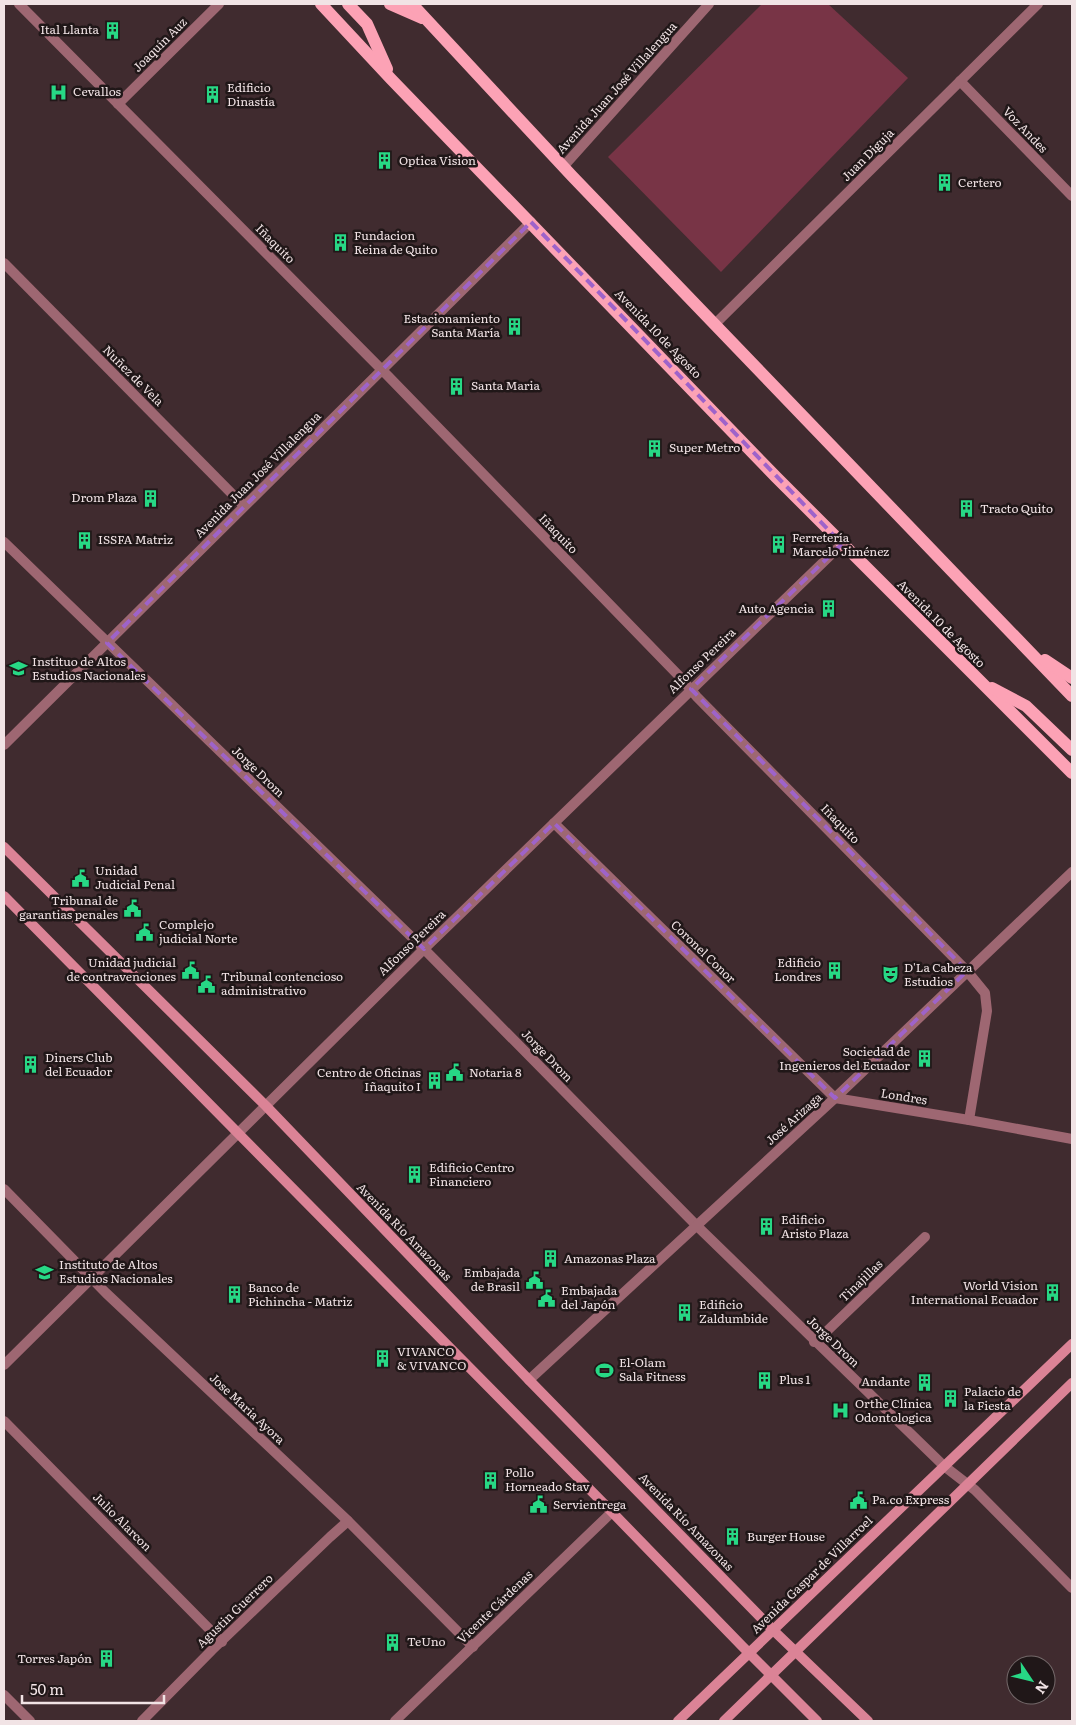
<svg xmlns="http://www.w3.org/2000/svg" width="1076" height="1725" viewBox="0 0 1076 1725" font-family="Literata,serif">
	<rect width="100%" height="100%" fill="#402b2f"/>
	<polygon fill="#783446" points="762,4 828,4 908,78 721,272 608,157"/>
	<g fill="none" stroke-linecap="round" stroke-linejoin="round">
		<g stroke="#9e6772" stroke-width="10">
			<polyline points="19,4 388,376 681,678 697,697 967,971 985,993 987,1011 969,1120"/>
			<polyline points="960,81 1072,196"/>
			<polyline points="118,104 219,4"/>
			<polyline points="563,167 709,4"/>
			<polyline points="4,263 244,506"/>
			<polyline points="715,324 1038,4"/>
			<polyline points="4,542 424,949 696,1225 944,1466 975,1490 1072,1588"/>
			<polyline points="4,745 531,222"/>
			<polyline points="554,823 835,1098 969,1120 1072,1139"/>
			<polyline points="4,1189 106,1293 348,1521 473,1647"/>
			<polyline points="814,1342 827,1331 925,1237"/>
			<polyline points="4,1365 424,949 842,544"/>
			<polyline points="529,1380 835,1098 1072,872"/>
			<polyline points="4,1421 222,1642"/>
			<polyline points="4,1695 30,1721"/>
			<polyline points="142,1721 212,1650 330,1537 348,1521"/>
			<polyline points="395,1721 612,1512"/>
		</g>
		<g stroke="#db8396" stroke-width="10">
			<polyline points="4,847 266,1106 529,1380 773,1630 868,1721"/>
			<polyline points="4,896 612,1512 742,1646 817,1721"/>
			<polyline points="678,1721 1072,1344"/>
			<polyline points="724,1721 1072,1383"/>
		</g>
		<g stroke="#fca2b5" stroke-width="12">
			<polyline points="321,4 391,79 776,477 1072,773"/>
			<polyline points="348,4 367,24 387,69"/>
			<polyline points="390,4 422,18"/>
			<polyline points="412,4 572,176 1072,696"/>
			<polyline points="1045,660 1072,678"/>
			<polyline points="992,688 1026,706 1072,750"/>
		</g>
	</g>
	<path fill="none" stroke="#9e63ca" stroke-width="4" stroke-dasharray="10 6" stroke-linejoin="round" d="M531 222 842 544 691 689 967 971 835 1098 554 823 424 949 107 643Z"/>
	<defs>
		<symbol id="building-bare" viewBox="-9 -9 18 18"><path d="M-4-6H4V6H1V3H-1V6H-4ZM-2.5-4.3h1.7v1.8h-1.7ZM.8-4.3h1.7v1.8H.8ZM-2.5-1h1.7V.8h-1.7ZM.8-1h1.7V.8H.8Z" fill="#27d885" stroke="#201718" stroke-width="2.5" paint-order="stroke"/></symbol>
		<symbol id="hospital-bare" viewBox="-9 -9 18 18"><path d="M-5-5h3v3.5h4V-5h3V5h-3V1.5h-4V5h-3Z" fill="#27d885" stroke="#201718" stroke-width="2.5" paint-order="stroke"/></symbol>
		<symbol id="university-bare" viewBox="-9 -9 18 18"><path d="M0-5L7-2L0 1L-7-2ZM-4 1L0 2.5L4 1V4Q0 6-4 4Z" fill="#27d885" stroke="#201718" stroke-width="2.5" paint-order="stroke"/></symbol>
		<symbol id="civic-bare" viewBox="-9 -9 18 18"><path d="M-.6-6.5H3V-4.5H.6V-3L4-1V1h2V6H-6V1h2V-1L-.6-3ZM-1.2 2.5V6h2.4V2.5Z" fill="#27d885" stroke="#201718" stroke-width="2.5" paint-order="stroke"/></symbol>
		<symbol id="theatre-bare" viewBox="-9 -9 18 18"><path d="M-5-5.5Q0-4 5-5.5V0Q5 5 0 6Q-5 5-5 0ZM-3.3-2.5H-1v1.5H-3.3ZM1-2.5H3.3v1.5H1ZM-2.8 1Q0 5.5 2.8 1Z" fill="#27d885" stroke="#201718" stroke-width="2.5" paint-order="stroke"/></symbol>
		<symbol id="stadium-bare" viewBox="-9 -9 18 18"><path d="M0-5a6.5 5 0 1 0 0 10a6.5 5 0 1 0 0-10ZM-3.5-1.8h7v3.6h-7Z" fill="#27d885" stroke="#201718" stroke-width="2.5" paint-order="stroke"/></symbol>
	</defs>
	<g fill-rule="evenodd">
		<use href="#building-bare" x="100" y="18" width="25" height="25"/>
		<use href="#hospital-bare" x="46" y="80" width="25" height="25"/>
		<use href="#building-bare" x="200" y="82" width="25" height="25"/>
		<use href="#building-bare" x="372" y="148" width="25" height="25"/>
		<use href="#building-bare" x="932" y="170" width="25" height="25"/>
		<use href="#building-bare" x="328" y="230" width="25" height="25"/>
		<use href="#building-bare" x="502" y="314" width="25" height="25"/>
		<use href="#building-bare" x="444" y="374" width="25" height="25"/>
		<use href="#building-bare" x="642" y="436" width="25" height="25"/>
		<use href="#building-bare" x="138" y="486" width="25" height="25"/>
		<use href="#building-bare" x="954" y="496" width="25" height="25"/>
		<use href="#building-bare" x="72" y="528" width="25" height="25"/>
		<use href="#building-bare" x="766" y="532" width="25" height="25"/>
		<use href="#building-bare" x="816" y="596" width="25" height="25"/>
		<use href="#university-bare" x="6" y="656" width="25" height="25"/>
		<use href="#civic-bare" x="68" y="866" width="25" height="25"/>
		<use href="#civic-bare" x="120" y="896" width="25" height="25"/>
		<use href="#civic-bare" x="132" y="920" width="25" height="25"/>
		<use href="#civic-bare" x="178" y="958" width="25" height="25"/>
		<use href="#building-bare" x="822" y="958" width="25" height="25"/>
		<use href="#theatre-bare" x="878" y="962" width="25" height="25"/>
		<use href="#civic-bare" x="194" y="972" width="25" height="25"/>
		<use href="#building-bare" x="912" y="1046" width="25" height="25"/>
		<use href="#building-bare" x="18" y="1052" width="25" height="25"/>
		<use href="#civic-bare" x="442" y="1060" width="25" height="25"/>
		<use href="#building-bare" x="422" y="1068" width="25" height="25"/>
		<use href="#building-bare" x="402" y="1162" width="25" height="25"/>
		<use href="#building-bare" x="754" y="1214" width="25" height="25"/>
		<use href="#building-bare" x="538" y="1246" width="25" height="25"/>
		<use href="#university-bare" x="32" y="1260" width="25" height="25"/>
		<use href="#civic-bare" x="522" y="1268" width="25" height="25"/>
		<use href="#building-bare" x="1040" y="1280" width="25" height="25"/>
		<use href="#building-bare" x="222" y="1282" width="25" height="25"/>
		<use href="#civic-bare" x="534" y="1286" width="25" height="25"/>
		<use href="#building-bare" x="672" y="1300" width="25" height="25"/>
		<use href="#building-bare" x="370" y="1346" width="25" height="25"/>
		<use href="#stadium-bare" x="592" y="1358" width="25" height="25"/>
		<use href="#building-bare" x="752" y="1368" width="25" height="25"/>
		<use href="#building-bare" x="912" y="1370" width="25" height="25"/>
		<use href="#building-bare" x="938" y="1386" width="25" height="25"/>
		<use href="#hospital-bare" x="828" y="1398" width="25" height="25"/>
		<use href="#building-bare" x="478" y="1468" width="25" height="25"/>
		<use href="#civic-bare" x="846" y="1488" width="25" height="25"/>
		<use href="#civic-bare" x="526" y="1492" width="25" height="25"/>
		<use href="#building-bare" x="720" y="1524" width="25" height="25"/>
		<use href="#building-bare" x="380" y="1630" width="25" height="25"/>
		<use href="#building-bare" x="94" y="1646" width="25" height="25"/>
	</g>
	<g text-anchor="middle" stroke-width="5" stroke-linejoin="round" paint-order="stroke">
		<g font-size="12" fill="#f1e3e5" stroke="#201718" text-anchor="start">
			<text x="99" y="34" text-anchor="end">Ital Llanta</text>
			<text x="227" y="92">Edificio<tspan x="227" dy="14">Dinastía</tspan></text>
			<text x="73" y="96">Cevallos</text>
			<text x="399" y="165">Optica Vision</text>
			<text x="958" y="187">Certero</text>
			<text x="354" y="240">Fundacion<tspan x="354" dy="14">Reina de Quito</tspan></text>
			<text x="500" y="323" text-anchor="end">Estacionamiento<tspan x="500" dy="14">Santa María</tspan></text>
			<text x="471" y="390">Santa Maria</text>
			<text x="669" y="452">Super Metro</text>
			<text x="137" y="502" text-anchor="end">Drom Plaza</text>
			<text x="980" y="513">Tracto Quito</text>
			<text x="792" y="542">Ferretería<tspan x="792" dy="14">Marcelo Jiménez</tspan></text>
			<text x="98" y="544">ISSFA Matriz</text>
			<text x="814" y="613" text-anchor="end">Auto Agencia</text>
			<text x="32" y="666">Instituo de Altos<tspan x="32" dy="14">Estudios Nacionales</tspan></text>
			<text x="95" y="875">Unidad<tspan x="95" dy="14">Judicial Penal</tspan></text>
			<text x="118" y="905" text-anchor="end">Tribunal de<tspan x="118" dy="14">garantias penales</tspan></text>
			<text x="159" y="929">Complejo<tspan x="159" dy="14">judicial Norte</tspan></text>
			<text x="176" y="967" text-anchor="end">Unidad judicial<tspan x="176" dy="14">de contravenciones</tspan></text>
			<text x="821" y="967" text-anchor="end">Edificio<tspan x="821" dy="14">Londres</tspan></text>
			<text x="904" y="972">D'La Cabeza<tspan x="904" dy="14">Estudios</tspan></text>
			<text x="221" y="981">Tribunal contencioso<tspan x="221" dy="14">administrativo</tspan></text>
			<text x="910" y="1056" text-anchor="end">Sociedad de<tspan x="910" dy="14">Ingenieros del Ecuador</tspan></text>
			<text x="45" y="1062">Diners Club<tspan x="45" dy="14">del Ecuador</tspan></text>
			<text x="421" y="1077" text-anchor="end">Centro de Oficinas<tspan x="421" dy="14">Iñaquito I</tspan></text>
			<text x="469" y="1077">Notaria 8</text>
			<text x="429" y="1172">Edificio Centro<tspan x="429" dy="14">Financiero</tspan></text>
			<text x="781" y="1224">Edificio<tspan x="781" dy="14">Aristo Plaza</tspan></text>
			<text x="564" y="1263">Amazonas Plaza</text>
			<text x="59" y="1269">Instituto de Altos<tspan x="59" dy="14">Estudios Nacionales</tspan></text>
			<text x="520" y="1277" text-anchor="end">Embajada<tspan x="520" dy="14">de Brasil</tspan></text>
			<text x="1038" y="1290" text-anchor="end">World Vision<tspan x="1038" dy="14">International Ecuador</tspan></text>
			<text x="248" y="1292">Banco de<tspan x="248" dy="14">Pichincha - Matriz</tspan></text>
			<text x="561" y="1295">Embajada<tspan x="561" dy="14">del Japón</tspan></text>
			<text x="699" y="1309">Edificio<tspan x="699" dy="14">Zaldumbide</tspan></text>
			<text x="397" y="1356">VIVANCO<tspan x="397" dy="14">&amp; VIVANCO</tspan></text>
			<text x="619" y="1367">El-Olam<tspan x="619" dy="14">Sala Fitness</tspan></text>
			<text x="779" y="1384">Plus 1</text>
			<text x="910" y="1386" text-anchor="end">Andante</text>
			<text x="964" y="1396">Palacio de<tspan x="964" dy="14">la Fiesta</tspan></text>
			<text x="855" y="1408">Orthe Clínica<tspan x="855" dy="14">Odontologica</tspan></text>
			<text x="505" y="1477">Pollo<tspan x="505" dy="14">Horneado Stav</tspan></text>
			<text x="872" y="1504">Pa.co Express</text>
			<text x="553" y="1509">Servientrega</text>
			<text x="747" y="1541">Burger House</text>
			<text x="407" y="1646">TeUno</text>
			<text x="92" y="1663" text-anchor="end">Torres Japón</text>
		</g>
		<g font-size="12" fill="#f1e3e5" stroke="#201718">
			<text transform="translate(160 45) rotate(-45)" y="4">Joaquín Auz</text>
			<text transform="translate(617 88) rotate(-48)" y="4">Avenida Juan José Villalengua</text>
			<text transform="translate(1025 130) rotate(46)" y="4">Voz Andes</text>
			<text transform="translate(868 155) rotate(-45)" y="4">Juan Diguja</text>
			<text transform="translate(275 244) rotate(45)" y="4">Iñaquito</text>
			<text transform="translate(658 334) rotate(46)" y="4">Avenida 10 de Agosto</text>
			<text transform="translate(133 376) rotate(45)" y="4">Nuñez de Vela</text>
			<text transform="translate(258 475) rotate(-45)" y="4">Avenida Juan José Villalengua</text>
			<text transform="translate(558 534) rotate(46)" y="4">Iñaquito</text>
			<text transform="translate(941 624) rotate(45)" y="4">Avenida 10 de Agosto</text>
			<text transform="translate(702 661) rotate(-44)" y="4">Alfonso Pereira</text>
			<text transform="translate(258 772) rotate(44)" y="4">Jorge Drom</text>
			<text transform="translate(840 824) rotate(46)" y="4">Iñaquito</text>
			<text transform="translate(412 943) rotate(-44)" y="4">Alfonso Pereira</text>
			<text transform="translate(703 952) rotate(44)" y="4">Coronel Conor</text>
			<text transform="translate(547 1056) rotate(46)" y="4">Jorge Drom</text>
			<text transform="translate(904 1097) rotate(9)" y="4">Londres</text>
			<text transform="translate(794 1119) rotate(-42)" y="4">José Arizaga</text>
			<text transform="translate(404 1232) rotate(46)" y="4">Avenida Río Amazonas</text>
			<text transform="translate(861 1281) rotate(-44)" y="4">Tinajillas</text>
			<text transform="translate(833 1342) rotate(44)" y="4">Jorge Drom</text>
			<text transform="translate(247 1409) rotate(43)" y="4">Jose Maria Ayora</text>
			<text transform="translate(122 1522) rotate(45)" y="4">Julio Alarcon</text>
			<text transform="translate(686 1522) rotate(46)" y="4">Avenida Río Amazonas</text>
			<text transform="translate(812 1575) rotate(-44)" y="4">Avenida Gaspar de Villarroel</text>
			<text transform="translate(495 1607) rotate(-44)" y="4">Vicente Cárdenas</text>
			<text transform="translate(235 1611) rotate(-44)" y="4">Agustin Guerrero</text>
		</g>
	</g>
	<rect width="1076" height="1725" fill="none" stroke="#f1e3e5" stroke-width="10"/>
	<g transform="translate(1031 1680) rotate(125)"><circle r="24" fill="#201718" stroke="#74696a"/>
	<path d="M0-4L9 19L0 12L-9 19Z" fill="#27d885"/>
	<text y="-8" font-size="14" font-weight="bold" text-anchor="middle" fill="#f1e3e5">N</text>
	</g>
	<path d="M22 1695v8h142v-8" fill="none" stroke="#f1e3e5" stroke-width="2.5"/>
	<text x="30" y="1695" font-size="15" fill="#f1e3e5" stroke="#201718" stroke-width="4" paint-order="stroke">50 m</text>
</svg>
